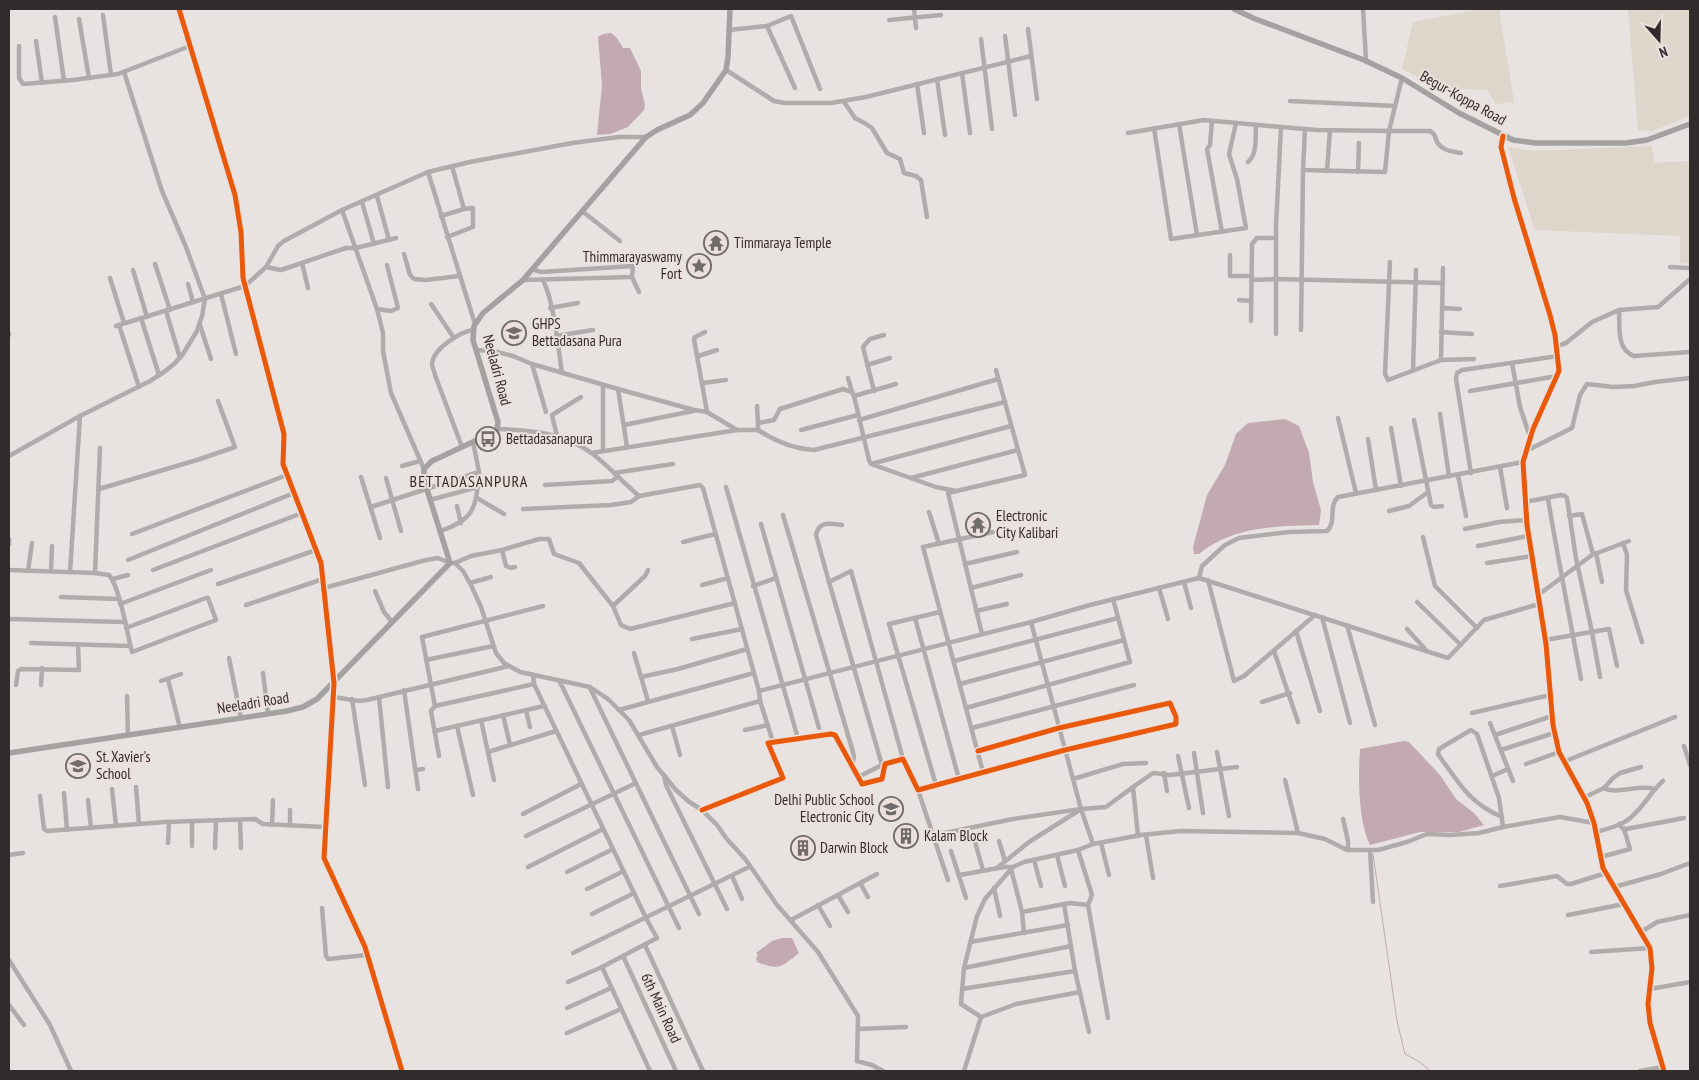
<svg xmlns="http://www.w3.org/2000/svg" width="1699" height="1080" viewBox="0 0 1699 1080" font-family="'PT Sans Narrow',sans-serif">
	<rect width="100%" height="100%" fill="#e8e2e0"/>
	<g fill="#ded5cb">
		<polygon points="1481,9 1499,9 1514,102 1496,104 1487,90 1439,88 1402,69 1413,22"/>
		<polygon points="1628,9 1690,9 1690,116 1652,131 1638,130"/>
		<polygon points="1652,146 1655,163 1690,161 1690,264 1680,263 1680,236 1535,230 1508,147 1532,151"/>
	</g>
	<g fill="#c2aab0">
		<polygon points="611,33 617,38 623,48 630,48 641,71 641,88 645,105 644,110 628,127 610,134 597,135 602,85 598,37 603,34"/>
		<path d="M1285 419 1299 426 1309 453 1313 482 1321 510 1319 525C1277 526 1233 526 1199 554H1194L1193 547 1207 495 1225 465 1236 434 1248 423Z"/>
		<path d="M1404 741 1409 742 1440 775 1456 799 1474 813 1484 825 1459 832H1420L1370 845C1358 820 1358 776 1360 749Z"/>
		<path d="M782 938H792L799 953C781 967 780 971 757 962L756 958 758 955 756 953 772 941Z"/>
	</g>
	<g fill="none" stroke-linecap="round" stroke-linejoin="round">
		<polyline stroke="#c2aab0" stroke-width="1" points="1373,854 1397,1021 1405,1054 1418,1061 1431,1071"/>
		<g stroke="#afacab" stroke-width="4.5">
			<polyline points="179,9 235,195 241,232 243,278 284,434 283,464 321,563 334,683"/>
			<polyline points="914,9 916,28"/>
			<polyline points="1363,9 1366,60"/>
			<polyline points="103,15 111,75"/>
			<polyline points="55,17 64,81"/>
			<polyline points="79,19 89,78"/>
			<polyline points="889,20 941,15"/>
			<polyline points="767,26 795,88"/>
			<polyline points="1028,29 1037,99"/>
			<polyline points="729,30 767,26 791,16 820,89"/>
			<polyline points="1005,36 1015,115"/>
			<polyline points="981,39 992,129"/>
			<polyline points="36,41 42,83"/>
			<polyline points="19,46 19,78 23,84 73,80 118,74 190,46"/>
			<polyline points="726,70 774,101 785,103 831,103 866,97 1031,56"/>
			<polyline points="962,73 970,133"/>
			<polyline points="937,79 945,135"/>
			<polyline points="917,84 924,133"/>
			<polyline points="1290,101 1395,106"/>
			<polyline points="844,102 855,118 866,124 872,128 887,153 900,159 904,173 916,176 921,180 927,217"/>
			<polyline points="1212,121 1210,145 1207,149 1222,232"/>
			<polyline points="1179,124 1197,235"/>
			<polyline points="1154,128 1171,239 1246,228 1237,179 1229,154 1236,123"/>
			<path d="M1305 129 1303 170 1385 172 1389 131H1430C1435 134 1435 136 1437 142 1443 151 1451 151 1461 153"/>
			<polyline points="1128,133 1204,120 1281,127"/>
			<path d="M1248 162C1258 154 1255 136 1256 125"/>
			<polyline points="452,166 464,209"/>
			<polyline points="1327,171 1330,130"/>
			<polyline points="428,172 475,324"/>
			<polyline points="1358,172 1359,143"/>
			<polyline points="377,196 389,240"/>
			<polyline points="362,202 374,244"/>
			<polyline points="342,210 377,309 383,333 383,351 391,393 424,469"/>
			<polyline points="582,211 620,241"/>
			<polyline points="441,216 464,209 473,208 473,227 447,237"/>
			<polyline points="404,254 410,275 414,279 426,280 459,276"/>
			<polyline points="1230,255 1230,276 1252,276"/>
			<polyline points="1390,262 1385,374 1388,380 1441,360 1474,359"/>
			<polyline points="302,263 308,288"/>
			<polyline points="155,264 170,310"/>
			<polyline points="266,267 281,270 346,248 356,248 396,238"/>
			<polyline points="1670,267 1690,268"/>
			<polyline points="532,269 541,272 633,266 632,277 639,292"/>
			<polyline points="133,270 147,317"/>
			<polyline points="110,278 124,323"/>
			<polyline points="523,280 632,277"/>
			<path d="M543 280C554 302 558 347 562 373"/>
			<polyline points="1252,280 1276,279 1443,283"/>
			<polyline points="188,284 193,302"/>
			<polyline points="221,294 236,354"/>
			<polyline points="1239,300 1251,301"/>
			<polyline points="431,304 454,338"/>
			<polyline points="550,308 578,303"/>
			<polyline points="1442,308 1460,309"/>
			<polyline points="377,309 391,311 398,308 387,265"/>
			<path d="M1619 310C1620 326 1616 350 1634 356L1690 352"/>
			<polyline points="166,311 180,358"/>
			<polyline points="141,318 159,375"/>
			<polyline points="1251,321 1252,244 1257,238 1276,238"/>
			<polyline points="119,325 139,387"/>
			<polyline points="200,325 211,359"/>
			<polyline points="116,326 245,286 266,267 278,246 284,241 342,210 428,172 470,162 572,143 619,137 646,137"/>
			<polyline points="1301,330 1303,170"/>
			<polyline points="705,332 695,337 694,339 707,412"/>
			<polyline points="1441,332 1472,334"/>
			<polyline points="9,334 9,335"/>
			<polyline points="1276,334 1276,225 1281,127 1317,130 1389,131 1402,78"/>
			<polyline points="556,336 593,330"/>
			<polyline points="1557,346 1566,343 1592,322 1619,310 1658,307 1690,279"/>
			<polyline points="476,350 494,351 513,356 532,364 618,389 694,410 707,412 737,430"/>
			<polyline points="698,356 717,350"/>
			<polyline points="1441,360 1443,268"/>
			<polyline points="1512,363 1520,407 1530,437"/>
			<polyline points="532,364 546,412"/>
			<polyline points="867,365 890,358"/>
			<polyline points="1413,370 1416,270"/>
			<polyline points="848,378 852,392"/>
			<polyline points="703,383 726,380"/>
			<polyline points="618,389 627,447"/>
			<polyline points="874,391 863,347 870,339 884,335"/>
			<polyline points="1470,391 1557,376"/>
			<polyline points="854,396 896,384"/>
			<polyline points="757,406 758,423"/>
			<polyline points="1440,414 1449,476"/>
			<polyline points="1338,418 1356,493"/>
			<polyline points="859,420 998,379"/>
			<polyline points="1414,420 1431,505 1434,507 1442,506"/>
			<polyline points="624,425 693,411"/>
			<polyline points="1391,428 1401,486"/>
			<path d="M497 429C531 430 565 433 593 454 609 467 623 482 639 496"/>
			<path d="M758 430C775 441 793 449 814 450L1005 402"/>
			<polyline points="801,430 858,415"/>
			<polyline points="557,436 552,415 581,397"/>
			<polyline points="1368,439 1376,490"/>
			<path d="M462 447 435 375C434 371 432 366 432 363 434 348 460 332 473 330"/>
			<polyline points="603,451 603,385"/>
			<polyline points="1526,451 1572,428 1580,395 1587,384 1613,387 1634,386 1655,382 1690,378"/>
			<polyline points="592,453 737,430 758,430 758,423 774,420 780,409 843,389 852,392 854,396 869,460 871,464 936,487 956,491"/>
			<polyline points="9,456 80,416 150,381 164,372 174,364 183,354 197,331 202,316 205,299 186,247 162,191 124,72"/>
			<polyline points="871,464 1011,426"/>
			<polyline points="402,466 420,461"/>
			<polyline points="1500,467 1507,508"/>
			<polyline points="614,473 673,464"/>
			<polyline points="1471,473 1456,379 1457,373 1462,370 1558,356"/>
			<polyline points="1458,475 1466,516"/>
			<polyline points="361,477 380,538"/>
			<polyline points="386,478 401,531"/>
			<polyline points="911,478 1018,450"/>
			<polyline points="545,485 612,481 617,477"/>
			<polyline points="726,487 797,735"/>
			<polyline points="99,489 197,460 235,447 218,401"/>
			<polyline points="477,498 504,514"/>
			<path d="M1548 499C1558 559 1570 619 1581 679"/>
			<polyline points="430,500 478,487"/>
			<polyline points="1525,502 1561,495 1565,496 1567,498 1576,558 1592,632 1600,677"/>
			<polyline points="457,506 461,523"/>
			<polyline points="371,507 479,472 473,442"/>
			<polyline points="523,509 611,505 631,502 639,496 700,485 703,488 754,673"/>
			<polyline points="1389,511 1409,506 1428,492"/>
			<polyline points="929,512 939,544"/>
			<polyline points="783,515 853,752 854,757 852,765"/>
			<polyline points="1569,516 1582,514 1593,554"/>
			<polyline points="761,524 819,728"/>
			<polyline points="1465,529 1499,522 1526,520"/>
			<path d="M440 531C475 519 476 508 479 472"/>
			<polyline points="132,534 287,475"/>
			<polyline points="1423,537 1435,586 1477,628"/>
			<polyline points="683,542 715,534"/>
			<polyline points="1623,543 1627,555 1626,590 1642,642"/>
			<polyline points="9,544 9,539"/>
			<polyline points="1478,546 1528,536"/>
			<polyline points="502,550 506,566 511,568 515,567"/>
			<polyline points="1596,553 1602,582"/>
			<polyline points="128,560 294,493"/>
			<polyline points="455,563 463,571 471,585 481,607 496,653 504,663 520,672 590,687 608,699 629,720 657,767 676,790 688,801 702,810 717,825 726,838 746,860 777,905 818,952 858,1016 857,1061 872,1065 883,1071"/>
			<polyline points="1487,563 1532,556"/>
			<polyline points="965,564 1017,552"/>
			<path d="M9 570 95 573 109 575C120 588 127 633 132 652L216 620 208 598H206L126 628"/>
			<polyline points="153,570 302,513"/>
			<polyline points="28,571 32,543"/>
			<polyline points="51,571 52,546"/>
			<polyline points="70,572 80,416"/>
			<polyline points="95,573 100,448"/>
			<path d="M1199 578 1202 566 1225 545 1239 538 1289 532 1327 531C1337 522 1328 506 1338 497L1523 462"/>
			<polyline points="113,579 128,575"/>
			<polyline points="1208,580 1234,681 1244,676 1315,615"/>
			<path d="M829 582 816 535C819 521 830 523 842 525"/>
			<polyline points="1184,582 1191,608"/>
			<polyline points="470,583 491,577"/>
			<polyline points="218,584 316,550"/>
			<polyline points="702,585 728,578"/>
			<polyline points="753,586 776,578"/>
			<polyline points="324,588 426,560 438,558 450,563 455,563 471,556 502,550 539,539 549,539 554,554 579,563 613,606 621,625 630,629 735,603"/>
			<polyline points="971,588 1021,575"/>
			<polyline points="1159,588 1168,619"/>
			<polyline points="375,591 384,612 392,622"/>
			<polyline points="1538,595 1592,555 1629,541"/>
			<polyline points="61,597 119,599"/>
			<polyline points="1417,602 1461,645"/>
			<polyline points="120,604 211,570"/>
			<polyline points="246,605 323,579"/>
			<polyline points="613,606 645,576 648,570"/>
			<polyline points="976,611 1007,604"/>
			<polyline points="1322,617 1350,723"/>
			<polyline points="915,618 959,779"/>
			<polyline points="9,619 124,622"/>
			<polyline points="1031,622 1090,605 1199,578 1448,658 1484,620 1539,604"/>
			<polyline points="1347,625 1375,725"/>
			<polyline points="1407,629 1426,650"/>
			<polyline points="1296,631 1320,711"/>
			<polyline points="982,634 948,493 1025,475 996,370"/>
			<polyline points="692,639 742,629"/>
			<polyline points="1545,640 1609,629 1617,666"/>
			<polyline points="31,643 130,646"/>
			<polyline points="1274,651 1298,722"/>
			<polyline points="634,653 648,701"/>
			<polyline points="229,658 241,718"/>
			<polyline points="426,660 493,646"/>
			<polyline points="954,661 1118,618"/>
			<polyline points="263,673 268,714"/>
			<polyline points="533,675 534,684 646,918 657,938 602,967 568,982"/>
			<polyline points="641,677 678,669 747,649"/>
			<polyline points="168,679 180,728"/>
			<polyline points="559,680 679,928"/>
			<polyline points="161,681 181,674"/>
			<polyline points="534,684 435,706 422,637 543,606"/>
			<polyline points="960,684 1124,640"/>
			<polyline points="16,685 18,671 21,669 79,670 78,645"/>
			<polyline points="41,685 42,668"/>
			<polyline points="590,688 699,914"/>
			<polyline points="404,690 418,789"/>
			<polyline points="759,691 760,701 773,742"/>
			<polyline points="127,696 128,736"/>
			<polyline points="333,697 359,701 367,700 509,666"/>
			<polyline points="379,697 388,787"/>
			<polyline points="352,699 365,785"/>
			<polyline points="1262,702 1290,693"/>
			<polyline points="435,706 431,711 439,756"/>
			<polyline points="966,708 1130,662 1113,599"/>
			<polyline points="526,710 530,727"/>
			<polyline points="619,710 754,673 759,691 1031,622 1081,809 1093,844"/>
			<polyline points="1472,713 1550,695"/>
			<polyline points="503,715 510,745"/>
			<polyline points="481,720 494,780"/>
			<polyline points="1490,723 1513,781"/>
			<polyline points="457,726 473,795"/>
			<polyline points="672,726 680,755"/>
			<polyline points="972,728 1134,685"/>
			<polyline points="745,730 768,725"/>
			<polyline points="435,731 544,706"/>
			<polyline points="639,735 760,701"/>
			<polyline points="1495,735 1552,716"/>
			<polyline points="1684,746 1690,765"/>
			<polyline points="1501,750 1554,733"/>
			<polyline points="488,752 556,731"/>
			<polyline points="1217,752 1229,816"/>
			<polyline points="1194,753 1203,813"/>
			<polyline points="1178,756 1189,808"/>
			<polyline points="1563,762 1675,717"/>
			<polyline points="1526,764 1559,752"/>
			<polyline points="882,765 829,582 851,571 903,759"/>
			<polyline points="415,770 423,769"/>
			<polyline points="983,772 923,547 993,532"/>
			<polyline points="1164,773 1167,791"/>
			<polyline points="664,775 666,785 727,909"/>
			<polyline points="1492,776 1508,769"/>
			<polyline points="858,777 884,764"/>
			<polyline points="1073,779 1123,764 1146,763"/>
			<polyline points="1285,780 1298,833"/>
			<polyline points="936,785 889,624 940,612"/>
			<polyline points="136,787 139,824"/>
			<path d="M1604 788C1616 795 1640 784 1654 789"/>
			<polyline points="112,789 116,826"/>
			<polyline points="918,790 948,880"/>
			<polyline points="64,793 67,830"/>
			<polyline points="40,796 44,829 47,831 165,822 255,819 263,824 325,827"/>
			<polyline points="1585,797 1604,788 1613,778 1620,773 1641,767"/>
			<polyline points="88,800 91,828"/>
			<polyline points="290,810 290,825"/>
			<polyline points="702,810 783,778 768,743 831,734 835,735 862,784 882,779 885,764 903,759 918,790 1065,750 1176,724 1176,717 1170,703 1059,728 978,751"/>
			<polyline points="523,814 581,784"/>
			<path d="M1502 817C1469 803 1458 782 1438 754L1439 749 1471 730 1477 734 1499 798 1503 827"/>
			<polyline points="1343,819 1348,841 1348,850"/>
			<polyline points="240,820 241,848"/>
			<polyline points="1619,824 1622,828 1626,829 1684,818"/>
			<polyline points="272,825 273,800"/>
			<path d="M1596 832C1606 829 1617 827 1626 821 1641 812 1649 793 1663 781"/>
			<polyline points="940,834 1013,819 1081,809 1106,807 1133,787"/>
			<polyline points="1146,835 1153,878"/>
			<polyline points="526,836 636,783"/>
			<polyline points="1138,836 1133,787 1153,773 1170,775 1237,767"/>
			<polyline points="999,841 1005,861"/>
			<polyline points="975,842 983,870"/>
			<polyline points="168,843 169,822"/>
			<polyline points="1101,843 1109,875"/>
			<polyline points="192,846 192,821"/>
			<polyline points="215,848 216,821"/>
			<polyline points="1078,850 1092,895 1088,905 1108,1018"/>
			<polyline points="1370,850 1373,902"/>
			<polyline points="951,851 966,898"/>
			<polyline points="9,855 23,853"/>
			<polyline points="1057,855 1065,886"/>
			<polyline points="1601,857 1630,849 1624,829"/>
			<polyline points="1034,860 1041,886"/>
			<polyline points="528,867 603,829"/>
			<polyline points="997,868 1029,842 1078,811"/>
			<polyline points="1011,869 1022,912 1024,933"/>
			<polyline points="567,872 613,849"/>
			<polyline points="960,875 1004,867 1013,867"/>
			<polyline points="732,876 742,899"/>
			<polyline points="860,883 868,897"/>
			<polyline points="1500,886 1557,876 1567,884 1571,884 1606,873"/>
			<polyline points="1614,887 1661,874 1690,863"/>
			<polyline points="994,888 1000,916"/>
			<polyline points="587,889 624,871"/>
			<polyline points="838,895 848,912"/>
			<polyline points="1064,904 1075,971 1089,1032"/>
			<polyline points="818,905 830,926"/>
			<polyline points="322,908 326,956 328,959 367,955"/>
			<polyline points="1022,912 1070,903 1088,905"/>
			<polyline points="592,914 634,893"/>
			<polyline points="1568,915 1624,904"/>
			<polyline points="791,920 877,874"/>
			<polyline points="1641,932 1657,922 1690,915"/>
			<polyline points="970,942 1068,925"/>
			<polyline points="645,945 703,1071"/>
			<polyline points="1591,952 1650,948"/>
			<polyline points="573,953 749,867"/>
			<polyline points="623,956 676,1071"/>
			<polyline points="9,960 50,1025 71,1071"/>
			<polyline points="602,967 650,1071"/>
			<polyline points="964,968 1071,946"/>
			<polyline points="962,989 1075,971"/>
			<polyline points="1650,989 1690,982"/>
			<polyline points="9,1005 24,1025"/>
			<polyline points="567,1008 611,988"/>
			<polyline points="981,1017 961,1004 964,968 977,916 985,899 1013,867 1024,862 1078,850 1093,844 1141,835 1181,831 1298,833 1325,839 1347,850 1378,850 1407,842 1427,834 1450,835 1479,833 1503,827 1560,817 1594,823"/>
			<polyline points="858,1029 906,1027"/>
			<polyline points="567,1033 621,1009"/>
			<polyline points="964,1071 981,1017 1016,1004 1080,992"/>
			<polyline points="1640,1071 1662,1067"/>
		</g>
		<g stroke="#a4a2a1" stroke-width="5.5">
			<polyline points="1234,9 1253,18 1364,60 1402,78 1459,113 1513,140 1536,143 1626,143 1647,140 1690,124"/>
			<polyline points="1503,136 1501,147 1514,198 1550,315 1555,335 1559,371 1533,429 1523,462 1527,525 1546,644 1553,725 1559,752 1587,803 1594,823 1603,868 1650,948 1652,968 1648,1004 1650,1023 1664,1071"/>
			<polyline points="334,683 324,858 365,947 402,1071"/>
			<polyline points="9,753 287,711 303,707 317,699 450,563 424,480 424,469 432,461 490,434 497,429 498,422 473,340 474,326 483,313 523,280 646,137 657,130 690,115 703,103 726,70 728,57 730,9"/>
		</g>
		<defs>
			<g id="cycleway">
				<polyline points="179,9 235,195 241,232 243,278 284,434 283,464 321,563 334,683 324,858 365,947 402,1071"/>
				<polyline points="1503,136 1501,147 1514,198 1550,315 1555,335 1559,371 1533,429 1523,462 1527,525 1546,644 1553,725 1559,752 1587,803 1594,823 1603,868 1650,948 1652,968 1648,1004 1650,1023 1664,1071"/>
				<polyline points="702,810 783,778 768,743 831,734 835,735 862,784 882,779 885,764 903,759 918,790 1065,750 1176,724 1176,717 1170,703 1059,728 978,751"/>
			</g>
		</defs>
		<use href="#cycleway" stroke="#ece0dd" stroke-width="8"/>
		<use href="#cycleway" stroke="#e8590c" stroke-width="5"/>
	</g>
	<defs>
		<symbol id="temple-ring" viewBox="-11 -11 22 22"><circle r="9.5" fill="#ece0dd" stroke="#716c6a" stroke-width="1.5"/><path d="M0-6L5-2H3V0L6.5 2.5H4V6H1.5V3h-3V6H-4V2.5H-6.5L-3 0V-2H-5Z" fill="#716c6a"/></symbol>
		<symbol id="sight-ring" viewBox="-11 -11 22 22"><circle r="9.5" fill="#ece0dd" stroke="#716c6a" stroke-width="1.5"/><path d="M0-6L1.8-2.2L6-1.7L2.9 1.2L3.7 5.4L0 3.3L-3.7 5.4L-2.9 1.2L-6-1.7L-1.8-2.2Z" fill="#716c6a"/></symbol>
		<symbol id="school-ring" viewBox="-11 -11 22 22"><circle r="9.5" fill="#ece0dd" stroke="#716c6a" stroke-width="1.5"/><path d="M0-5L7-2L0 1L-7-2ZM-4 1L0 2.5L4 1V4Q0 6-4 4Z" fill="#716c6a"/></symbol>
		<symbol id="bus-ring" viewBox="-11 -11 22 22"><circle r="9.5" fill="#ece0dd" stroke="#716c6a" stroke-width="1.5"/><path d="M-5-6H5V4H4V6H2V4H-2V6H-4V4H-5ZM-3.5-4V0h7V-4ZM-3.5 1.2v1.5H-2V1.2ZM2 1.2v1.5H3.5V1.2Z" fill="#716c6a"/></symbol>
		<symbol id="building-ring" viewBox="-11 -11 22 22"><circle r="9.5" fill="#ece0dd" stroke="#716c6a" stroke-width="1.5"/><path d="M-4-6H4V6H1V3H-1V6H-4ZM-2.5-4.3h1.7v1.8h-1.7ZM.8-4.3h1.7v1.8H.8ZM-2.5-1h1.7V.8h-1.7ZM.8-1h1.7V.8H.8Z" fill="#716c6a"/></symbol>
	</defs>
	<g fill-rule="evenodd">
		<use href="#temple-ring" x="702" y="229" width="28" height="28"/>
		<use href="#sight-ring" x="685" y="252" width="28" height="28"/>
		<use href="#school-ring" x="500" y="319" width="28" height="28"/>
		<use href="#bus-ring" x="474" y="425" width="28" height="28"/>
		<use href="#temple-ring" x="964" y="511" width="28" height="28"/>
		<use href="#school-ring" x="64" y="752" width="28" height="28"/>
		<use href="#school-ring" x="877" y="795" width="28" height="28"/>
		<use href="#building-ring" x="892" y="822" width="28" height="28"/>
		<use href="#building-ring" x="789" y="834" width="28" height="28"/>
	</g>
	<g text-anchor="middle" stroke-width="4" stroke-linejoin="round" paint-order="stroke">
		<g font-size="15" fill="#312c2b" stroke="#ece0dd">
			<text transform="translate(1463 98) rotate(29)" y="5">Begur-Koppa Road</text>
			<text transform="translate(497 370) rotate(75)" y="5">Neeladri Road</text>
			<text transform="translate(253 703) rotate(-9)" y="5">Neeladri Road</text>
			<text transform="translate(661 1008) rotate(65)" y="5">6th Main Road</text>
		</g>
		<g font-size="15" fill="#312c2b" stroke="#ece0dd" text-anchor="start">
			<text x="734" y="248">Timmaraya Temple</text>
			<text x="682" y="262" text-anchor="end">Thimmarayaswamy<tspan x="682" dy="17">Fort</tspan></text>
			<text x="532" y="329">GHPS<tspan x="532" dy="17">Bettadasana Pura</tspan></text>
			<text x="506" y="444">Bettadasanapura</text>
			<text x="996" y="521">Electronic<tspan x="996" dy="17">City Kalibari</tspan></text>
			<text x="96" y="762">St. Xavier's<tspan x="96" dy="17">School</tspan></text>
			<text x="874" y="805" text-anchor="end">Delhi Public School<tspan x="874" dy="17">Electronic City</tspan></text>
			<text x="924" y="841">Kalam Block</text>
			<text x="820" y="853">Darwin Block</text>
		</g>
		<g font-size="16" letter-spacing="1" fill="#322a27" stroke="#ece0dd">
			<text x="469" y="487">BETTADASANPURA</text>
		</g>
	</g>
	<rect width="1699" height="1080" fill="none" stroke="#312c2b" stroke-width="20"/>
	<g transform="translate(1659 40) rotate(160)" stroke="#ece0dd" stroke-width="4" paint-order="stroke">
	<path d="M0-4L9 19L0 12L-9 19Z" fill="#312c2b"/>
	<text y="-8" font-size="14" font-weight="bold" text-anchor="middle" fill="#312c2b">N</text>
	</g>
</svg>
